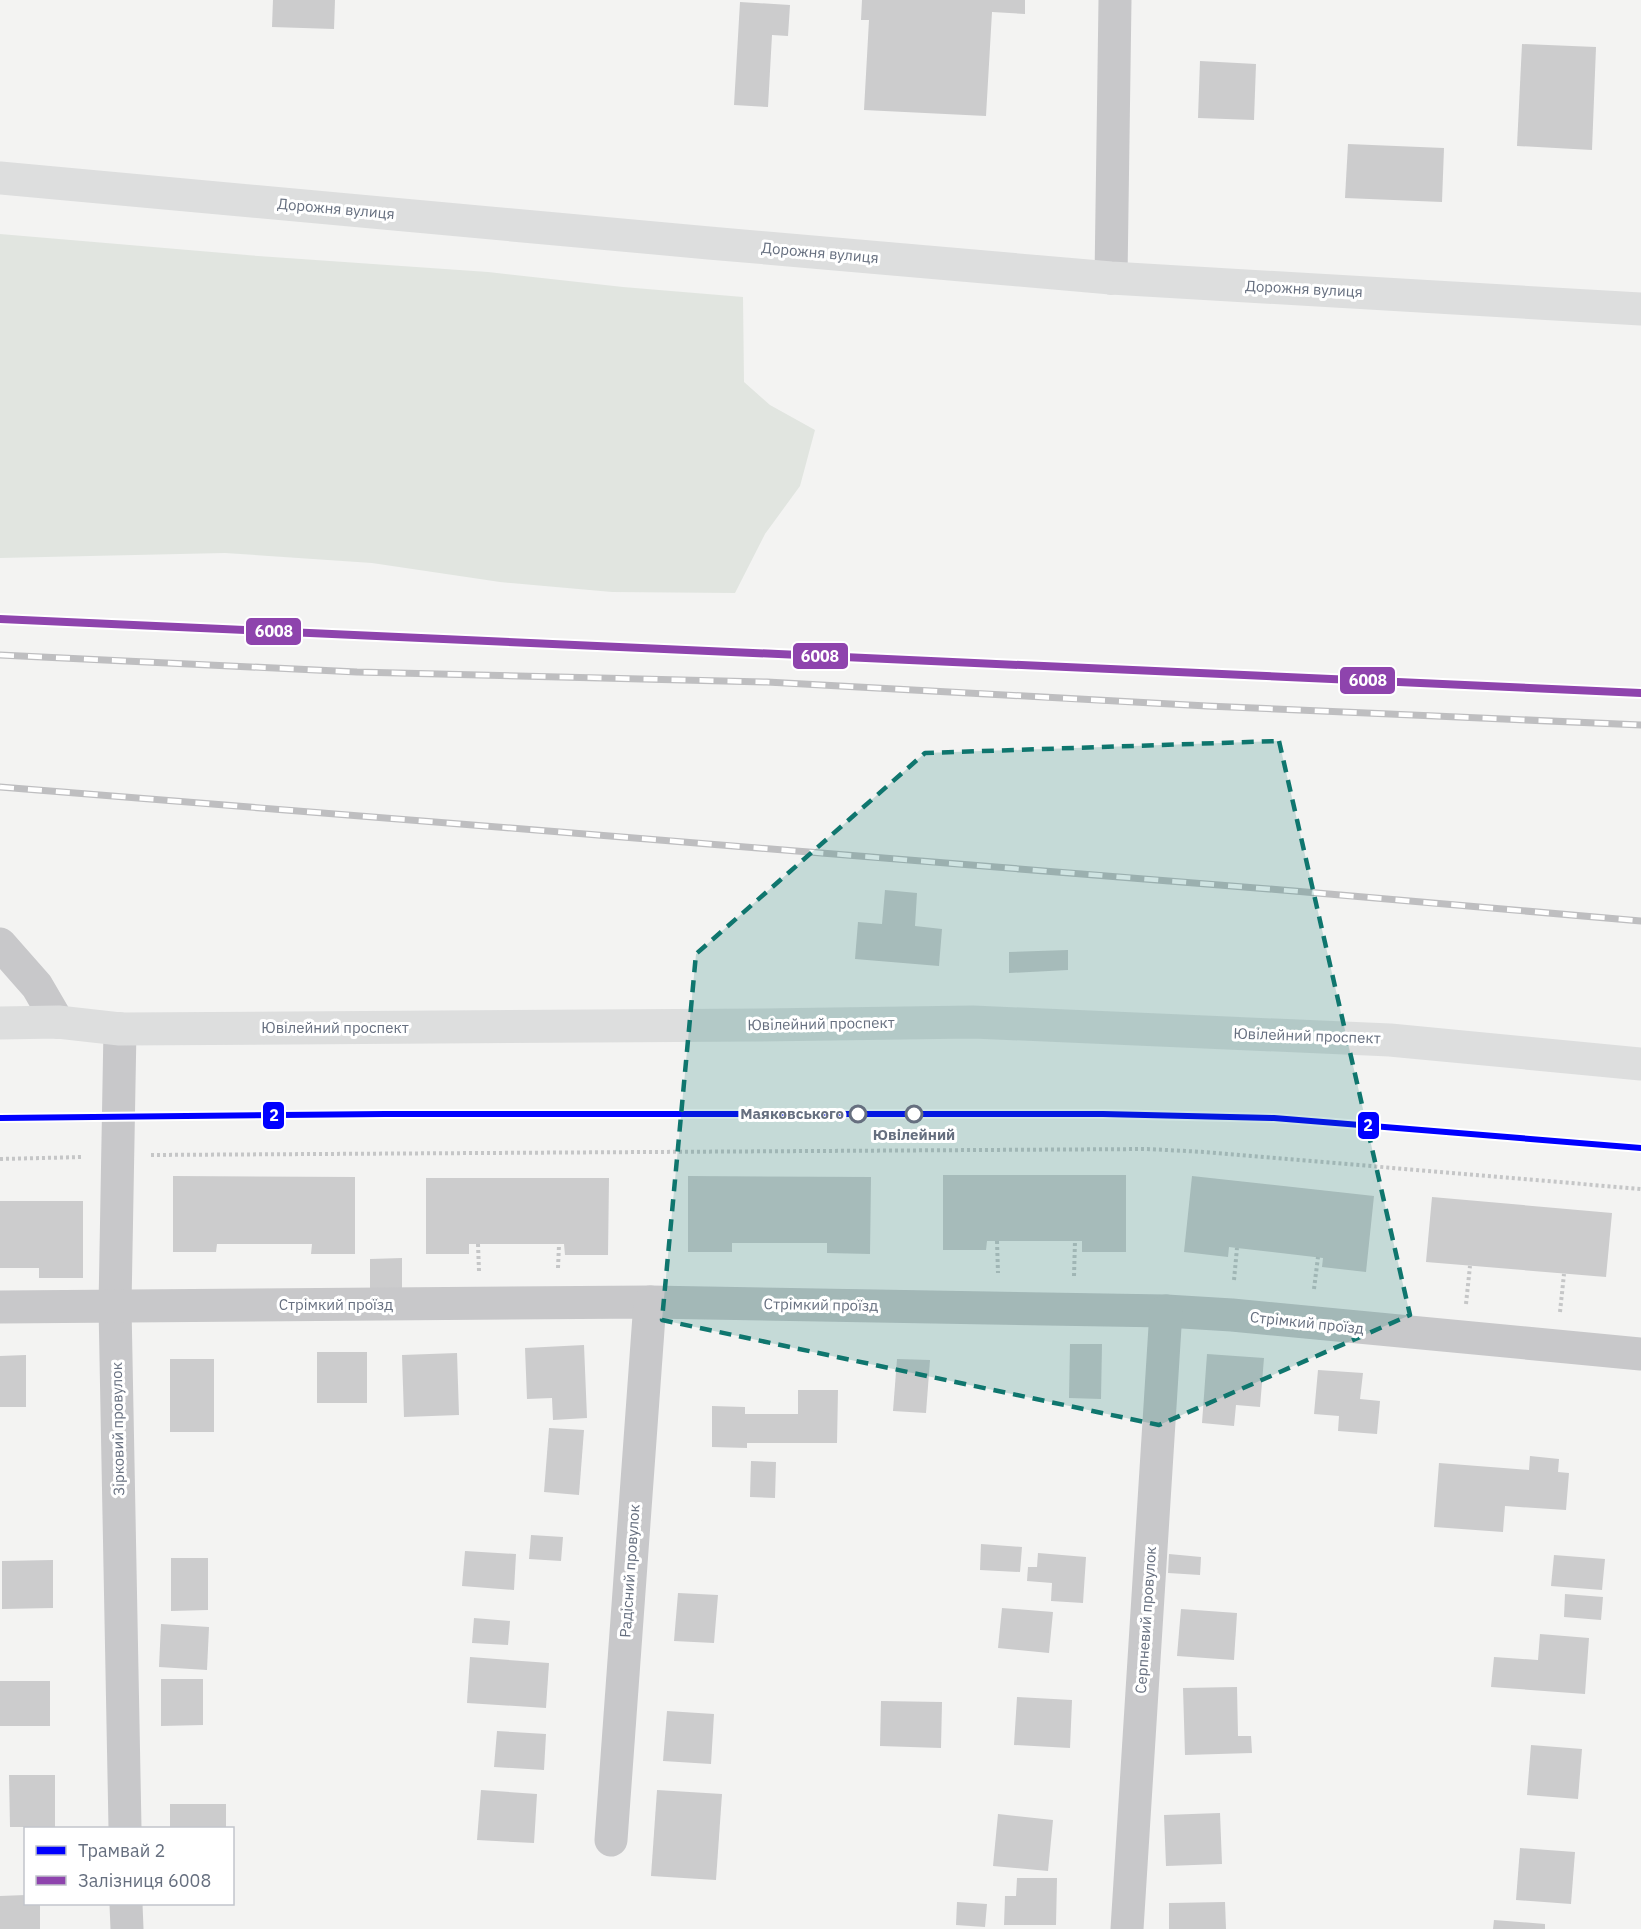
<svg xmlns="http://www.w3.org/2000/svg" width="1641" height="1929" viewBox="0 0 1641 1929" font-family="'IBM Plex Sans',sans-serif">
	<rect width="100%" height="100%" fill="#f3f3f2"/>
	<polygon fill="#e1e5e0" points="0,234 258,256 488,272 623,287 743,297 744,382 770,405 815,430 800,486 765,534 735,593 612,592 500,582 372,563 225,553 0,558"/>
	<g fill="#cccccd">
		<polygon points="273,0 335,0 334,29 272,27"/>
		<polygon points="862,0 1025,0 1025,14 992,12 986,116 864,110 869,20 861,20"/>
		<polygon points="740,2 790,5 788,36 772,35 768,107 734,105"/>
		<polygon points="1522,44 1596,47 1592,150 1517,146"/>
		<polygon points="1200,61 1256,64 1254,120 1198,118"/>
		<polygon points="1348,144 1444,148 1442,202 1345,198"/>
		<polygon points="885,890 917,893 915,926 942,929 939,966 855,959 858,922 882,924"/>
		<polygon points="1068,950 1068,970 1009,973 1009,952"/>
		<polygon points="943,1175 1126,1175 1126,1252 1082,1252 1082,1241 987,1241 986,1250 943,1250"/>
		<polygon points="173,1176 355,1177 355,1254 311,1254 312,1244 217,1244 216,1252 173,1252"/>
		<polygon points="688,1176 871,1177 870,1254 827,1253 827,1243 732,1243 732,1252 688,1252"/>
		<polygon points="1192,1176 1374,1196 1366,1272 1322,1267 1323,1258 1237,1248 1229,1247 1228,1257 1184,1252"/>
		<polygon points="426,1178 609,1178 608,1255 565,1255 564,1244 469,1244 469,1254 426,1254"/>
		<polygon points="1432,1197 1612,1213 1606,1277 1426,1262"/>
		<polygon points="0,1201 83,1201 83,1278 39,1278 39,1268 0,1268"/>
		<polygon points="402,1258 402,1289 370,1289 370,1259"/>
		<polygon points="1070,1344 1102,1344 1101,1399 1069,1398"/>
		<polygon points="584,1345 587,1418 553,1420 552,1398 527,1399 525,1348"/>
		<rect x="317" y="1352" width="50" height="51"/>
		<polygon points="457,1353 459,1415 404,1417 402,1355"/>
		<polygon points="1207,1354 1264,1358 1260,1407 1236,1405 1234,1426 1202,1423"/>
		<polygon points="26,1355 26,1407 0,1407 0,1356"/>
		<rect x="170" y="1359" width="44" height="73"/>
		<polygon points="897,1359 930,1360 926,1413 893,1411"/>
		<polygon points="1318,1370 1363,1373 1360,1399 1380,1401 1377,1434 1338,1431 1339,1416 1314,1414"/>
		<polygon points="798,1390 838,1390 837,1443 747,1443 747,1448 712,1447 712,1406 745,1407 745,1414 798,1414"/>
		<polygon points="549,1428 584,1430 579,1495 544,1492"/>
		<polygon points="1530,1456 1559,1459 1558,1472 1569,1473 1566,1510 1505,1506 1503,1532 1434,1527 1439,1463 1529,1470"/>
		<polygon points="751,1461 776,1462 775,1498 750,1497"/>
		<polygon points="531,1535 563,1537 561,1561 529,1559"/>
		<polygon points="981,1544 1022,1547 1020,1572 980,1570"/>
		<polygon points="465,1551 516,1554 514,1590 462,1586"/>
		<polygon points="1038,1553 1086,1557 1083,1603 1051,1601 1052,1583 1027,1581 1028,1567 1037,1567"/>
		<polygon points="1169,1554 1201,1557 1200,1575 1168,1573"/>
		<polygon points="1554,1555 1605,1559 1602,1590 1551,1586"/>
		<polygon points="171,1558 208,1558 208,1610 171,1611"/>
		<polygon points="53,1560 53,1608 2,1609 2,1561"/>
		<polygon points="678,1593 718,1595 714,1643 674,1641"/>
		<polygon points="1565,1594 1603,1597 1601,1620 1564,1617"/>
		<polygon points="1002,1608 1053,1612 1049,1653 998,1648"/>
		<polygon points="1181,1609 1237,1613 1234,1660 1177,1656"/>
		<polygon points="474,1618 510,1621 508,1645 472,1643"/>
		<polygon points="161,1624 209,1627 207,1670 159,1667"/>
		<polygon points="1540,1634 1589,1638 1585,1694 1491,1687 1494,1657 1538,1660"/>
		<polygon points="470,1657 549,1663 546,1708 467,1703"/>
		<polygon points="161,1679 203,1679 203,1725 161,1726"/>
		<rect x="0" y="1681" width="50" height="45"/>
		<polygon points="1237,1687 1238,1736 1251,1736 1252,1753 1185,1755 1183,1688"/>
		<polygon points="1017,1697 1072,1700 1070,1748 1014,1745"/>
		<polygon points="881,1701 942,1702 941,1748 880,1746"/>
		<polygon points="667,1711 714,1714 711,1764 663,1761"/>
		<polygon points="497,1731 546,1734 544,1770 494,1767"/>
		<polygon points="1531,1745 1582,1749 1578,1799 1527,1795"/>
		<polygon points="9,1775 55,1775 55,1827 10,1827"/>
		<polygon points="481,1790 537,1794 534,1843 477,1840"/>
		<polygon points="657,1790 722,1794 716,1880 651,1876"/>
		<rect x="170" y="1804" width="56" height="24"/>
		<polygon points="1220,1813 1222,1864 1166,1866 1164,1815"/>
		<polygon points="998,1814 1053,1820 1048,1871 993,1866"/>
		<polygon points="1520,1848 1575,1852 1571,1904 1516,1900"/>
		<polygon points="1017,1878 1057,1878 1056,1925 1004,1925 1005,1896 1016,1896"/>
		<polygon points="26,1895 26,1904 40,1904 40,1929 0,1929 0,1896"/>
		<polygon points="957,1902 987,1904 985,1927 956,1925"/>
		<polygon points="1225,1902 1226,1929 1169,1929 1169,1903"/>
		<polygon points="1494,1920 1545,1924 1545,1929 1493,1929"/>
	</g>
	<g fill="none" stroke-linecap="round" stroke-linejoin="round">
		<g stroke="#c5c6c7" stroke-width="4" stroke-dasharray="3 3" stroke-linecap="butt">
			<polyline points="151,1155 1147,1149 1205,1152 1641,1189"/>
			<polyline points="0,1159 83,1157"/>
			<polyline points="997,1241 998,1273"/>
			<polyline points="478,1244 479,1271"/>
			<polyline points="558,1268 559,1245"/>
			<polyline points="1074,1276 1075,1241"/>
			<polyline points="1234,1280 1237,1248"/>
			<polyline points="1314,1289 1318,1257"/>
			<polyline points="1466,1304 1470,1266"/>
			<polyline points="1560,1312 1564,1274"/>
		</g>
		<g stroke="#c8c8ca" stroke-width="33">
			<polyline points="1111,278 1115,0"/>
			<polyline points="0,944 37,986 58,1022"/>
			<polyline points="120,1029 115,1306 125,1828"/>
			<polyline points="0,1307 650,1302 1166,1311 1232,1315 1641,1354"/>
			<polyline points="611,1840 650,1302"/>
			<polyline points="126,1904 127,1929"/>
			<polyline points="1127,1929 1166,1311"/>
		</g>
		<g stroke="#dddede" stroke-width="33">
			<polyline points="0,178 709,243 1111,278 1641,309"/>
			<polyline points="0,1023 58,1022 120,1029 760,1025 973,1022 1390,1040 1641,1064"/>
		</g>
		<defs>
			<g id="rail">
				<polyline points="0,655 357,672 767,682 1207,706 1641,725"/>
				<polyline points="0,787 1294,891 1641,921"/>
			</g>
		</defs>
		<use href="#rail" stroke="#bebec0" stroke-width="7"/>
		<use href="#rail" stroke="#fff" stroke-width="4.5" stroke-dasharray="14" stroke-linecap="butt"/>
		<defs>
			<polyline id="rail-1" points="0,619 1641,693"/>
		</defs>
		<use href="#rail-1" stroke="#fff" stroke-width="12"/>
		<use href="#rail-1" stroke="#8e44ad" stroke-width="8"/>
		<defs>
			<polyline id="tram-1" points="0,1118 385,1114 1103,1114 1274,1118 1641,1148"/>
		</defs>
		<use href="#tram-1" stroke="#fff" stroke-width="10"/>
		<use href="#tram-1" stroke="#00f" stroke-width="6"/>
	</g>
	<path fill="#0f766e" fill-opacity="0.2" stroke="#0f766e" stroke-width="4.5" stroke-dasharray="12 8" stroke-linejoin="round" d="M1279 741 1410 1315 1159 1425 662 1320 696 954 925 753Z"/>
	<g fill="#fff" stroke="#666f7f" stroke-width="3">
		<circle cx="858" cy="1114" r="8"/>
		<circle cx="914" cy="1114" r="8"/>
	</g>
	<g text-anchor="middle" stroke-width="6" stroke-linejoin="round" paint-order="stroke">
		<g font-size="15" fill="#666f7f" stroke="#fff">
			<text transform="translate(336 209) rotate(5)" y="5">Дорожня вулиця</text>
			<text transform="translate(820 253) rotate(5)" y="5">Дорожня вулиця</text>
			<text transform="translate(1304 289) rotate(3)" y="5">Дорожня вулиця</text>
			<text transform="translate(821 1024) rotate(-1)" y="5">Ювілейний проспект</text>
			<text x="335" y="1033">Ювілейний проспект</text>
			<text transform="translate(1307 1036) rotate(2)" y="5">Ювілейний проспект</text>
			<text x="336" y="1310">Стрімкий проїзд</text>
			<text transform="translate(821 1305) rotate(1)" y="5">Стрімкий проїзд</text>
			<text transform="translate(1307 1323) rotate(6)" y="5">Стрімкий проїзд</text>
			<text transform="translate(118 1429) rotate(-91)" y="5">Зірковий провулок</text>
			<text transform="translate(630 1571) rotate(-86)" y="5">Радісний провулок</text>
			<text transform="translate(1146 1620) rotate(-86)" y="5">Серпневий провулок</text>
		</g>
		<g font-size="15" font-weight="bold" fill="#666f7f" stroke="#fff" text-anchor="end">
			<text x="844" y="1119">Маяковського</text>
			<text x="914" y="1140" text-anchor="middle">Ювілейний</text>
		</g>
	</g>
	<g stroke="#fff" stroke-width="2">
		<rect x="245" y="617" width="57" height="29" rx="6" fill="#8e44ad"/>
		<rect x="792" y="642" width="57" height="28" rx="6" fill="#8e44ad"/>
		<rect x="1339" y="666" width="57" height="29" rx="6" fill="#8e44ad"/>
		<rect x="262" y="1101" width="23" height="29" rx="6" fill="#00f"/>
		<rect x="1357" y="1111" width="23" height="29" rx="6" fill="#00f"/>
	</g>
	<g font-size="16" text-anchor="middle" font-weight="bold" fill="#fff">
		<text x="274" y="637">6008</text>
		<text x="820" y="662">6008</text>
		<text x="1368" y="686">6008</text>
		<text x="274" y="1121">2</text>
		<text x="1368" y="1131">2</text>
	</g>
	<rect x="24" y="1827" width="210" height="78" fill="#ffffff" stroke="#c2c5cc" stroke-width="1.5"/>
	<rect x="36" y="1846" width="30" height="9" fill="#0000ff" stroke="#c2c5cc" stroke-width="1.5"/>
	<text x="78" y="1857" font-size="18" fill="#666f7f">Трамвай 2</text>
	<rect x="36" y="1876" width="30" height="9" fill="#8e44ad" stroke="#c2c5cc" stroke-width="1.5"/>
	<text x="78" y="1887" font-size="18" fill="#666f7f">Залізниця 6008</text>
</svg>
